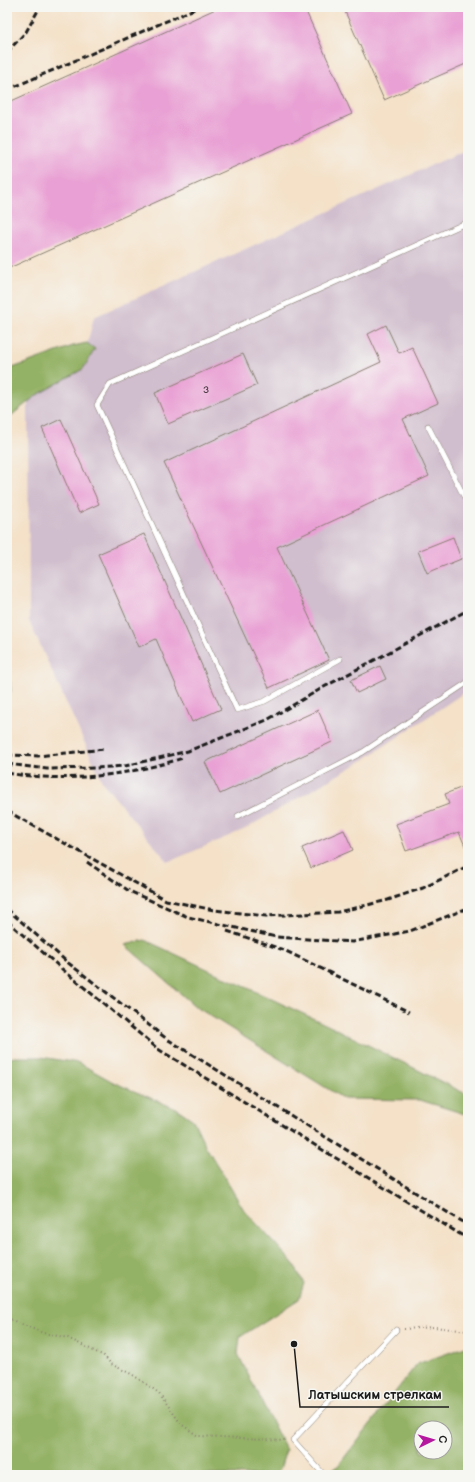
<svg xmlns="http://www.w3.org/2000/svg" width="475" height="1482" viewBox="0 0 475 1482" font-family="'Balsamiq Sans',sans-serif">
	<rect width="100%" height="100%" fill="#f6f6f2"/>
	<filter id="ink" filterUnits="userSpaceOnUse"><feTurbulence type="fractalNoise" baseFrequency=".025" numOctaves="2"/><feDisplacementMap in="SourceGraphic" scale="8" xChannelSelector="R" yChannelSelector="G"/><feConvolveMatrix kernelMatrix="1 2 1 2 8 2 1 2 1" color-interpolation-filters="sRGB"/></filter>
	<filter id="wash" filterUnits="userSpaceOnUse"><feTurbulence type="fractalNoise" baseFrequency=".012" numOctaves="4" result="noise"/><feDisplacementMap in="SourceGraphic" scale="16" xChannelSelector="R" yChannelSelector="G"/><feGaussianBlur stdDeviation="0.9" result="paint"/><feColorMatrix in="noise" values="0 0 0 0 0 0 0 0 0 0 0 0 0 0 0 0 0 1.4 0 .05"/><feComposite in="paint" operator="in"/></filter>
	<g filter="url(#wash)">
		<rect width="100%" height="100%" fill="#f4e1c8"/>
		<polygon fill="#d0bdcd" points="468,149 468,690 357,764 243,830 168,862 103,783 29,621 28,395 82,365 94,317"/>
		<g fill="#94b266" stroke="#586741" fill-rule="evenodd">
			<polygon points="87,343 95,349 83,369 37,395 7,419 7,370 73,346"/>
			<polygon points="7,662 11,690 7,701"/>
			<polygon points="145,940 338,1030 468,1095 468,1115 420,1100 344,1099 196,1007 125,945"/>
			<polygon points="14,1057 41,1057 79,1063 115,1083 179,1110 193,1120 205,1145 244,1210 293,1263 304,1283 299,1299 240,1337 238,1354 286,1450 280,1469 275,1475 7,1475 7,1059"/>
			<path d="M468 1346V1475H325L337 1467 417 1364ZM421 1428H445V1452H421Z"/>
		</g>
		<g id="blocks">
			<g fill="#e9a0d4">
				<polygon points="220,7 304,7 352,114 7,269 7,103"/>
				<polygon points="343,7 468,7 468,63 384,100"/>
				<polygon points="386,325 399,353 412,347 438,403 403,419 429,476 277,547 329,660 269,688 164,463 381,362 368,334"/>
				<polygon points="243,354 257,385 168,424 155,393"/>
				<polygon points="61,419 99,504 79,513 42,428"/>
				<polygon points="144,534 221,709 192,722 156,639 139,647 98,554"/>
				<polygon points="453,537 461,559 427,573 418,551"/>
				<polygon points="380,666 386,679 357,693 351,680"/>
				<polygon points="318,710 332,742 220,794 205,762"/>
				<polygon points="468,785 468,853 459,832 406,851 396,824 449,804 445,794"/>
				<polygon points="344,830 353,850 311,868 302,848"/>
			</g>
		</g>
	</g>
	<g filter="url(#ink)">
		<use href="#blocks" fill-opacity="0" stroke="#887e72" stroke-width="1"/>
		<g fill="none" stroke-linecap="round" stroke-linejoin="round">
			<defs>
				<g id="service">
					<polyline points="428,426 468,504"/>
					<polyline points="340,659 265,701 237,710 97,405 110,384 468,222"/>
					<polyline points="238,816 363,752 468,682"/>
					<polyline points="324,1475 293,1440 396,1330"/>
				</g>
			</defs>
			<use href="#service" stroke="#887e72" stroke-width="6"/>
			<g stroke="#887e72" stroke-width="2" stroke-dasharray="1 3" stroke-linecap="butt">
				<polyline points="7,1318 43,1333 68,1338 104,1356 111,1364 133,1375 159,1393 181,1424 198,1436 286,1440"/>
				<polyline points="404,1329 434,1327 468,1331"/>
			</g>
			<use href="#service" stroke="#fff" stroke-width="5"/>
			<g stroke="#1c1c1c" stroke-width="3" stroke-dasharray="6 3" stroke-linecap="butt">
				<polyline points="7,52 26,32 40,7"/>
				<polyline points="7,90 199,7"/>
				<polyline points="7,755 38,756 105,749"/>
				<polyline points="7,764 47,769 96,768 125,766 188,751 267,720 324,687 468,610"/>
				<path d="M7 773C67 783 126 776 183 758"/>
				<polyline points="7,811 166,900 214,910 266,916 338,912 388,900 423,888 468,866"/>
				<polyline points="87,862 129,891 188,917 276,937 352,942 410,931 468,908"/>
				<polyline points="7,909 67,962 167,1039 468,1225"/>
				<polyline points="7,921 62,969 158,1049 468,1239"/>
				<polyline points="227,931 284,950 409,1012"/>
			</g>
		</g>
	</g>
	<g text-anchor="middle" stroke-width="3" stroke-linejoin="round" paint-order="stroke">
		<g font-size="10" fill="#4f3d4a">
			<text x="206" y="393">3</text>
		</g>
	</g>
	<path fill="none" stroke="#1c1c1c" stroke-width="1.5" d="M294 1344L300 1407H449"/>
	<circle fill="#1c1c1c" stroke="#f6f6f2" stroke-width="1.5" cx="294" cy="1344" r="4"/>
	<g font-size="13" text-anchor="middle" font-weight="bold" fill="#1c1c1c" stroke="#f6f6f2" stroke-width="3" stroke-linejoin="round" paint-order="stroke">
		<text x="375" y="1399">Латышским стрелкам</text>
	</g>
	<rect width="475" height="1482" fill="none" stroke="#f6f6f2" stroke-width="24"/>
	<g transform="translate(433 1440) rotate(85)"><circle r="19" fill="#f6f6f2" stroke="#9f9f9c"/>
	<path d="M0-3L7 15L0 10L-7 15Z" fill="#b5179e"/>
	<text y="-6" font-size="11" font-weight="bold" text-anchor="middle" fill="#1c1c1c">С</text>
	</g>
</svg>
